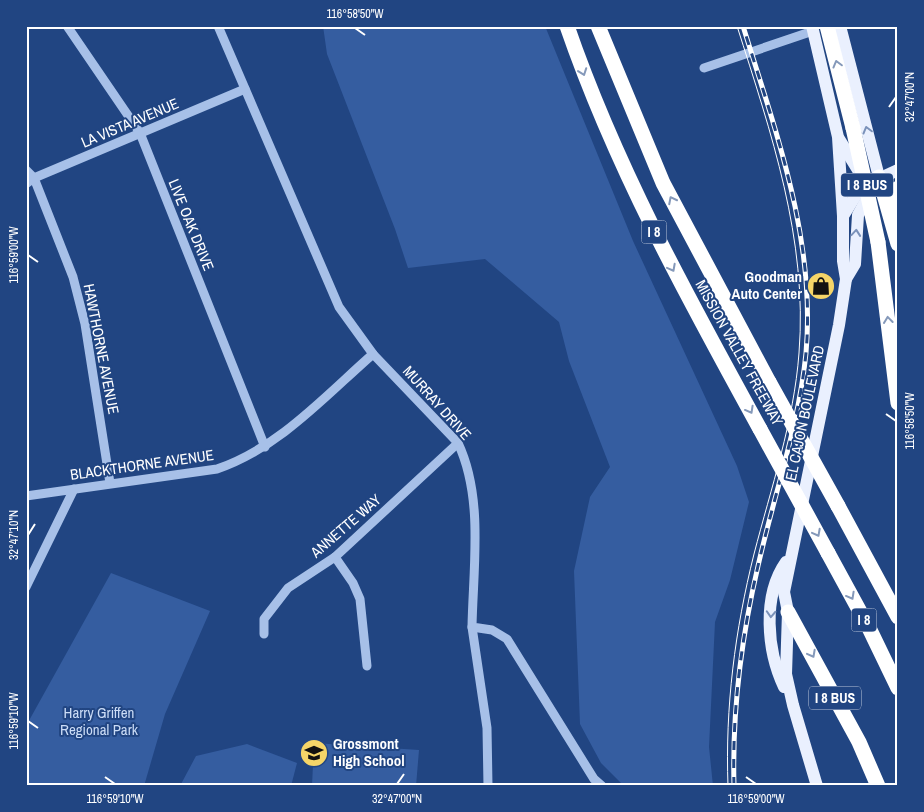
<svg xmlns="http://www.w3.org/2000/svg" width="924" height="812" viewBox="0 0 924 812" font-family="'Archivo Narrow',sans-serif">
	<rect width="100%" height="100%" fill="#214582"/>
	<g fill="#355da0">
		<polygon points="323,26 545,26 633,241 737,466 749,502 730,580 715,622 709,747 713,786 624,786 601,763 580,724 574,571 590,497 610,467 569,361 559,322 485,259 408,268 395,229 327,54"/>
		<polygon points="111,573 210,611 165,714 144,786 26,786 26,726"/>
		<polygon points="314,743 419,750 416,786 312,786"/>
		<polygon points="247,744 297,763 291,786 180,786 196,756"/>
	</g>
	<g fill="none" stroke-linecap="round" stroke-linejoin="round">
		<g stroke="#a7c0e8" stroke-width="9">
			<polyline points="67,26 140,133 265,447"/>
			<path d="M218 26 339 307 373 354 458 443C484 498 473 568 472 627L492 630 507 639 594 779 602 786"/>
			<polyline points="704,68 813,31"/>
			<polyline points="26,170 34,178 73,277 85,324 110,483"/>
			<polyline points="26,184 34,178 245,89"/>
			<path d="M26 496 217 469C279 448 325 396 373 354"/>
			<polyline points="335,557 353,583 360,599 367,666"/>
			<polyline points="26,587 74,489"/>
			<polyline points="472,627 487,728 488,786"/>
			<polyline points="264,634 264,619 288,588 335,557 458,443"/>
		</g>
		<g stroke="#eaf0fe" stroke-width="12">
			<polyline points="812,26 838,137 843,216 843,261 846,279 839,325 784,592 788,612 786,674 793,705 817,786"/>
			<polyline points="840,26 879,177 858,215 855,264 846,279"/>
			<polyline points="839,139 858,170 863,172"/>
			<polyline points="843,216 861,187 898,170"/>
			<path d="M784 687C767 651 762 596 786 562"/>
		</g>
		<g stroke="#fff" stroke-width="15">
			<path d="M567 26C616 168 688 298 760 429"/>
			<polyline points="598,26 663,183 769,382"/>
			<polyline points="827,26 853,128"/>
			<polyline points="879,177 898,244"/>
			<polyline points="897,219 895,194 898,188"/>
			<polyline points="878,242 898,403"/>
			<polyline points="838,506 898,617"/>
			<polyline points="828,553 870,630 898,688"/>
			<polyline points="788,612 859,742 878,786"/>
		</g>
		<path stroke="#fff" stroke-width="1" d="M728 786C725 707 735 630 754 554 771 488 794 421 799 353 808 239 771 133 737 26"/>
		<defs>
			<path id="rail" d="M734 786C732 711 741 639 758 566 774 495 799 425 806 353 816 239 776 133 743 26"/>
		</defs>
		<use href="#rail" stroke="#fff" stroke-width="5"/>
		<use href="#rail" stroke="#214582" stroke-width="3" stroke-dasharray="9" stroke-linecap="butt"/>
		<g stroke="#fff" stroke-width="15">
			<polyline points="853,128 878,242"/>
			<polyline points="769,382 838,506"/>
			<polyline points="760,429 828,553"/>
		</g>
	</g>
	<defs><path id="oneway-chevron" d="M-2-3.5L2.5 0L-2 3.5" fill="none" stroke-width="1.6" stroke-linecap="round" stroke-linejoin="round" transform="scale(1.25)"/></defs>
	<g stroke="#8599ba">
		<use href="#oneway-chevron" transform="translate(837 64) rotate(-105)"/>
		<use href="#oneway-chevron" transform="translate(583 72) rotate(70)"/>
		<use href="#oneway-chevron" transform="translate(672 200) rotate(-117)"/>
		<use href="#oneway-chevron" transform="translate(672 268) rotate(62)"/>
		<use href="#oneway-chevron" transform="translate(888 320) rotate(-97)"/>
		<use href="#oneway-chevron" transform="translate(750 410) rotate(61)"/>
		<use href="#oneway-chevron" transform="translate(817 533) rotate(62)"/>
		<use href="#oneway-chevron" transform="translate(851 596) rotate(61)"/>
		<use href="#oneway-chevron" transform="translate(812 654) rotate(62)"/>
	</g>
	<g stroke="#7b92ba">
		<use href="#oneway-chevron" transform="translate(867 130) rotate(-105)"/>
		<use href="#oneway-chevron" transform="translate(856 233) rotate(-85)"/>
		<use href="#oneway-chevron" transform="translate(771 614) rotate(93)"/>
	</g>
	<path fill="none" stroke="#fff" stroke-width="2" d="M355 28 365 35M889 107 896 97M28 255 38 262M886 414 896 421M28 535 35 524M28 721 38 728M105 777 115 784M746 777 756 784M397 784 404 774"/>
	<defs>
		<symbol id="shop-disc" viewBox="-11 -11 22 22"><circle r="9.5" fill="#f5d568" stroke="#214582"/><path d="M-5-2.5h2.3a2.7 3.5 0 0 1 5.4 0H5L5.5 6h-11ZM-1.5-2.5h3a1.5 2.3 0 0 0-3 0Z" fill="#111"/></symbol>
		<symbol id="school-disc" viewBox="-11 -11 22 22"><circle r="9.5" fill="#f5d568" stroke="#214582"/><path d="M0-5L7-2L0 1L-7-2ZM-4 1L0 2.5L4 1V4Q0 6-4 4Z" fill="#111"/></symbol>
	</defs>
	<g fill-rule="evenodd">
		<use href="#shop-disc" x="805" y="270" width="32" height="32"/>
		<use href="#school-disc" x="298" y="737" width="32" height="32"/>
	</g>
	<g text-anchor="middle" stroke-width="4" stroke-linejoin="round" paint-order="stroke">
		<g fill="#214582" stroke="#bcc7da" stroke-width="1">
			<rect x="841" y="173.5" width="52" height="23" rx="4"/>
			<rect x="641.5" y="220.5" width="25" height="23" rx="4"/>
			<rect x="851.5" y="608.5" width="25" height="23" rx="4"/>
			<rect x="809" y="686.5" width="52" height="23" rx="4"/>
		</g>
		<g font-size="14" font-weight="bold" fill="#fff">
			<text x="867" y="190">I 8 BUS</text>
			<text x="654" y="237">I 8</text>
			<text x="864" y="625">I 8</text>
			<text x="835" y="703">I 8 BUS</text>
		</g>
		<g font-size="15" fill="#fff" stroke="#214582">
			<text transform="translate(130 123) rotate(-23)" y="5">LA VISTA AVENUE</text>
			<text transform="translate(191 225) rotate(68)" y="5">LIVE OAK DRIVE</text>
			<text transform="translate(101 349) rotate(79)" y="5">HAWTHORNE AVENUE</text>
			<text transform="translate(739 353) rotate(61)" y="5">MISSION VALLEY FREEWAY</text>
			<text transform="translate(437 403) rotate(48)" y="5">MURRAY DRIVE</text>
			<text transform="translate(805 413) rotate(-78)" y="5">EL CAJON BOULEVARD</text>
			<text transform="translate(142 465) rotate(-8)" y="5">BLACKTHORNE AVENUE</text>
			<text transform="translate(346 526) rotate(-41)" y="5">ANNETTE WAY</text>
		</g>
		<g font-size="15" font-weight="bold" fill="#fff" stroke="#214582" text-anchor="end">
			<text x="802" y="282">Goodman<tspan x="802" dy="17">Auto Center</tspan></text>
			<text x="333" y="749" text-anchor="start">Grossmont<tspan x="333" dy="17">High School</tspan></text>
		</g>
		<g font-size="15" fill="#cbdcf6" stroke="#214582">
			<text x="99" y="718">Harry Griffen<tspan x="99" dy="17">Regional Park</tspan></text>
		</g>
	</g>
	<rect width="924" height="812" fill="none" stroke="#214582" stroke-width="55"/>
	<rect x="28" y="28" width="868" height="756" fill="none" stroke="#fff" stroke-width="2"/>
	<g font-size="12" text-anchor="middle" fill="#fff">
		<text x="355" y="18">116°58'50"W</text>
		<text transform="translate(910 97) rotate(-90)" y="4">32°47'00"N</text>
		<text transform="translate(14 255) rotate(-90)" y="4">116°59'00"W</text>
		<text transform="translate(910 421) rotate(-90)" y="4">116°58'50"W</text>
		<text transform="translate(14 535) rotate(-90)" y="4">32°47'10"N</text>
		<text transform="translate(14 721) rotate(-90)" y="4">116°59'10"W</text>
		<text x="115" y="803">116°59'10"W</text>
		<text x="397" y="803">32°47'00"N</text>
		<text x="756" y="803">116°59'00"W</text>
	</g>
</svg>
